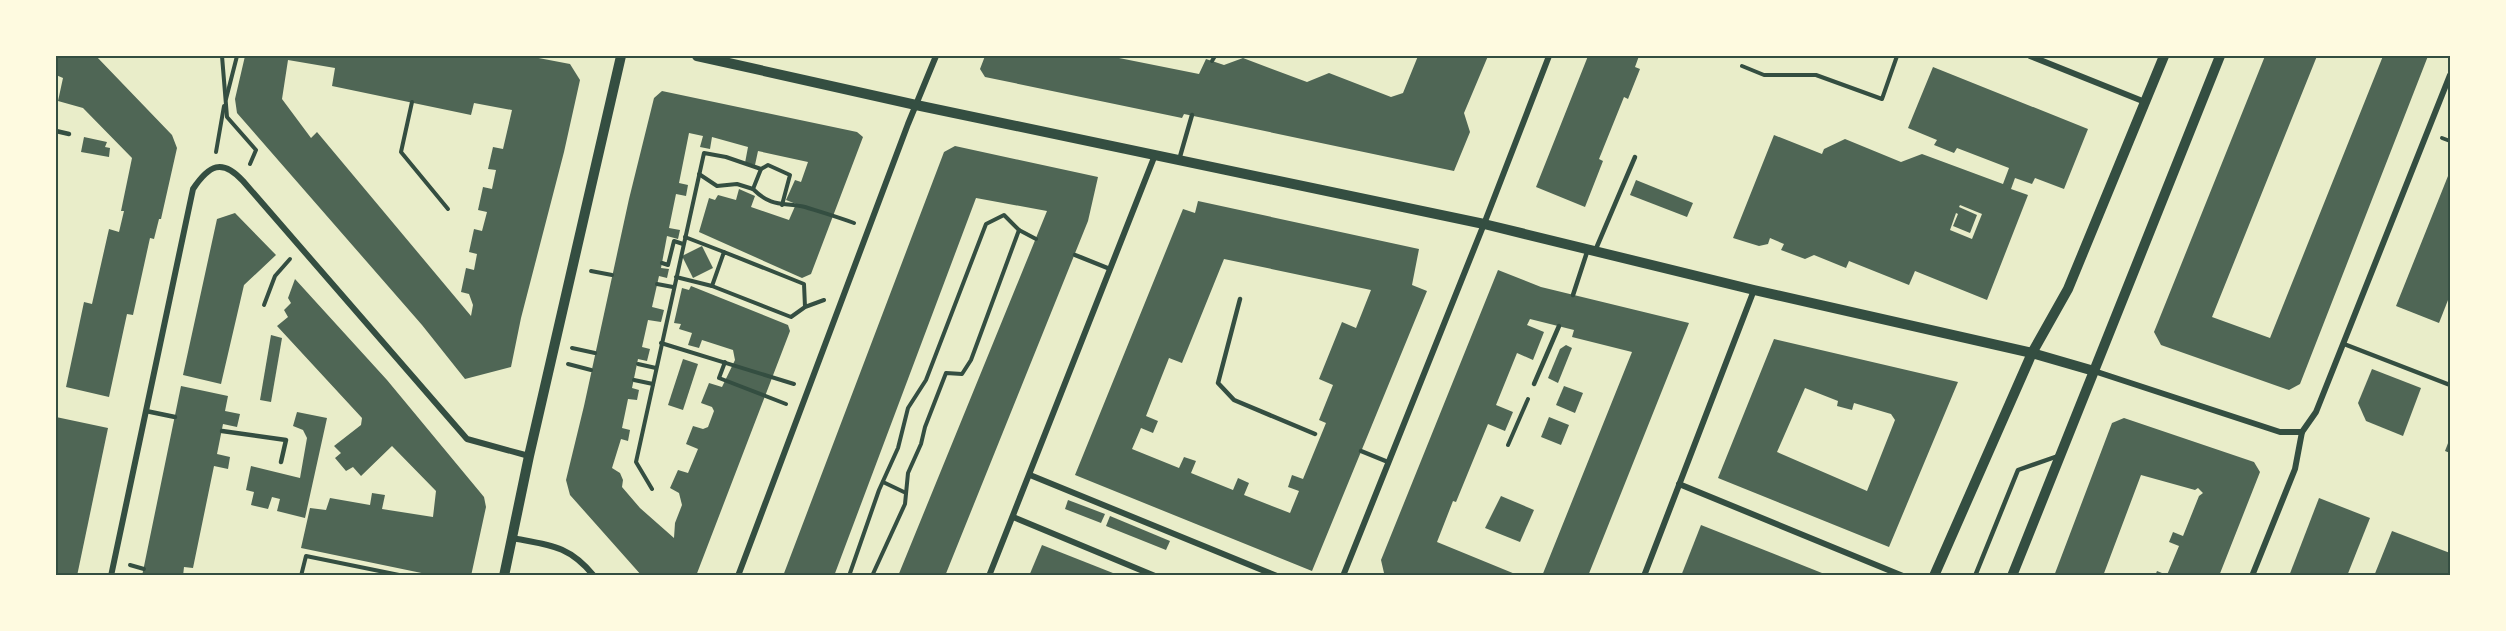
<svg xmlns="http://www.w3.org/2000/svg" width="2506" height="631" viewBox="0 0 2506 631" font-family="'Roboto Condensed',sans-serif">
	<rect width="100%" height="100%" fill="#e9edc9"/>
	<g fill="#4f6655" fill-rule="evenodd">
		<polygon points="56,56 96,56 172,135 177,148 161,219 159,219 154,239 150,238 133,315 127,314 109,397 66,387 84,302 92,304 109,229 119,232 124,211 121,211 132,158 83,108 58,101 63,78 56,75"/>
		<path d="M245 56H528L570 64 580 80 564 152 521 318 511 367 465 379 422 325 237 113 235 99ZM288 60 335 68 332 86 471 115 474 103 512 110 503 149 493 147 488 169 496 170 492 189 483 187 478 210 487 212 482 231 474 229 469 252 477 254 474 270 466 268 461 292 469 294 473 305 471 316 317 132 311 138 282 99Z"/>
		<polygon points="985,56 1109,56 1199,74 1206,59 1224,65 1243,58 1307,82 1329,73 1391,97 1403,93 1418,56 1488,56 1464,113 1470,132 1454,171 1184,114 1182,118 985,77 980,69"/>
		<polygon points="1588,56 1639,56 1635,67 1640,69 1628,99 1624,97 1599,159 1603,161 1585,207 1536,187"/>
		<polygon points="2265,56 2317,56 2212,317 2270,338 2383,56 2428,56 2300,384 2289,390 2161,345 2154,332"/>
		<path d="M1933 67 2088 129 2064 189 2035 178 2032 184 2015 178 2011 189 2028 195 1987 300 1915 271 1909 285 1849 261 1846 268 1814 255 1805 259 1781 250 1784 244 1770 238 1768 244 1759 246 1733 238 1774 135 1822 154 1824 149 1845 139 1901 162 1922 154 2003 184 2009 168 1957 148 1954 153 1934 145 1937 140 1908 128ZM1960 205 1982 214 1972 239 1950 230 1956 213 1958 214 1953 226 1970 233 1977 215 1959 207Z"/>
		<polygon points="662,91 857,132 863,137 811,274 802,278 699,232 709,198 715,200 718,195 736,200 739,189 755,196 751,207 789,220 796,204 786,200 795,180 801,182 808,162 758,151 755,165 745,163 748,147 712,137 710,149 700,147 703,136 689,133 679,183 688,185 686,196 676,194 669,228 680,230 678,239 667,236 661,268 669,269 667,278 659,276 652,307 664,310 661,322 648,320 642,347 650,349 647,361 638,359 632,388 639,390 637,400 628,399 622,428 630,430 628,441 621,439 612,468 620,473 623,480 622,487 640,508 674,538 675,523 682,505 679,493 670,488 678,470 688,473 698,449 686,444 693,426 703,429 708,427 714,411 712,407 701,403 709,383 722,387 735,360 733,350 702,340 699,348 688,345 692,333 679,329 681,324 674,323 682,288 689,290 691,286 788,325 790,331 696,576 642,576 570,495 566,480 584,406 629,199 654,98"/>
		<polygon points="84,137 107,142 105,147 110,148 109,157 81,152"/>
		<polygon points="955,146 1098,177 1088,221 945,576 898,576 1047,211 976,198 834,576 783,576 944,152"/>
		<polygon points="2450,171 2450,295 2439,323 2396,306"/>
		<polygon points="1636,180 1693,203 1687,217 1630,195"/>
		<path d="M1198 201 1419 249 1412 285 1427 291 1312 571 1075 475 1183 209 1195 213ZM1224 259 1371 290 1356 328 1342 322 1319 379 1333 385 1319 420 1326 423 1303 479 1292 475 1288 487 1299 491 1290 513 1244 495 1249 483 1238 478 1233 490 1191 473 1196 461 1184 457 1179 468 1132 449 1141 428 1153 433 1158 421 1146 416 1169 358 1182 363Z"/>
		<polygon points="235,213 276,255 244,285 221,384 183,375 217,219"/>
		<polygon points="702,246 713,268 693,278 682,256"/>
		<polygon points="1498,270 1541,287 1689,323 1588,576 1542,576 1632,352 1572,337 1574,330 1530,319 1527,325 1544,332 1533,360 1517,353 1496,405 1513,412 1505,431 1488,424 1456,502 1453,501 1437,542 1520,576 1390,576 1384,573 1381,560"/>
		<polygon points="295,279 387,380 484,497 486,507 471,576 436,576 301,548 310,508 326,510 330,498 370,505 372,493 385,495 382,509 433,517 436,491 392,446 361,476 353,467 346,471 335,458 341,453 334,446 361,425 362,418 277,326 288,317 284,310 291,303 288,298"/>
		<polygon points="271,335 282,338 271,402 260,400"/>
		<path d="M1774 339 1958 382 1889 547 1718 478ZM1805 388 1838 401 1837 406 1852 410 1854 403 1891 414 1895 420 1867 491 1777 452Z"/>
		<polygon points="1566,345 1572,348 1558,383 1548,378 1560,349"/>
		<polygon points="683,359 698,364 683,410 668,405"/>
		<polygon points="2372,369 2421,388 2403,436 2366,421 2358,403"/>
		<polygon points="181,386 228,396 225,411 240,414 237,427 223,424 217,454 230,457 228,469 214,466 193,568 184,567 183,576 142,576"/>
		<polygon points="1564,386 1583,393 1575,413 1556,405"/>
		<polygon points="297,412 327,418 305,518 277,511 280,499 272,497 268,509 251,505 254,492 246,490 251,466 300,478 307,438 303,430 293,426"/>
		<polygon points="56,417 108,428 77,576 56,576"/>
		<polygon points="1549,417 1569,425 1561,445 1541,437"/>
		<polygon points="2124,418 2254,462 2260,472 2219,576 2155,576 2157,571 2167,575 2179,546 2169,542 2173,532 2183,536 2199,496 2203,493 2198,488 2195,490 2141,475 2103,576 2054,576 2112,423"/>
		<polygon points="2450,438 2450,453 2445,451"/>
		<polygon points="1501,496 1534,510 1520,542 1485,528"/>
		<polygon points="2319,498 2370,518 2347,576 2289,576"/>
		<polygon points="1068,500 1105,514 1101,523 1065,509"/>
		<polygon points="1110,516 1170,541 1166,550 1106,526"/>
		<polygon points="1701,525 1827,575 1827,576 1681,576"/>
		<polygon points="2392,531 2450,553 2450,576 2374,576"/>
		<polygon points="1042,545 1118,575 1118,576 1029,576"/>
	</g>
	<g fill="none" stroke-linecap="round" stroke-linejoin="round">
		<g stroke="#344e41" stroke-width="4">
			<polyline points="222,56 227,117 256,150 250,164"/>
			<polyline points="1212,61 1215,56"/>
			<polyline points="1742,66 1764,75 1816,75 1882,99 1897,56"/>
			<polyline points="226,99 237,56"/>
			<polyline points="412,102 401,152 448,209"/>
			<polyline points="2442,138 2450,141"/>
			<polyline points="216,152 224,106"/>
			<polyline points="699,174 717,186 737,184 753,189 761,169"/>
			<path d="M753 189C772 208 783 202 805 207 821 212 838 217 854 223"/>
			<polyline points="685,237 724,252"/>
			<polyline points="662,263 668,265 674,241 683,244"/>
			<polyline points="591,271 612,275"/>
			<polyline points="676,277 712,286"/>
			<polyline points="657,284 673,287"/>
			<polyline points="264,305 275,276 290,259"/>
			<polyline points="805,307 804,284 724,252 712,286 791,317 805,307 824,300"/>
			<polyline points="661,343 794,384"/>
			<polyline points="572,348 595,353"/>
			<polyline points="725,362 719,378 786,404"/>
			<polyline points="568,364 591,370"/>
			<polyline points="638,364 656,368"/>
			<polyline points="634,380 653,384"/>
			<polyline points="1508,445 1528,399"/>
			<polyline points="883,482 906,493"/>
			<polyline points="652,489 636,462 704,153 726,157 761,169 768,165 790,175 782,205"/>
			<polyline points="130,565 144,569"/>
			<polyline points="301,576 306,556 404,576"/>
			<polyline points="849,576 879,490 898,448 908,408 926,380 986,224 1004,215 1019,230 1036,239"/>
			<polyline points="872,576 905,504 908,473 921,444 925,427 946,373 962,374 971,360 1019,230"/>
		</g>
		<g stroke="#344e41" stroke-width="4.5">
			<polyline points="56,131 69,134"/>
			<polyline points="1179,160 1192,115"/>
			<polyline points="1595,251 1635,157"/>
			<polyline points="1075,255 1110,269"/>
			<polyline points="1573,295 1588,249"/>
			<polyline points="1240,299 1218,383 1234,400 1315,434"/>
			<polyline points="2344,344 2450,385"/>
			<polyline points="1534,384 1559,326"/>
			<polyline points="146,411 175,417"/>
			<polyline points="222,431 286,440 281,462"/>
			<polyline points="1361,451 1388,462"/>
			<polyline points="1975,576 2018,470 2058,456"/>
		</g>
		<g stroke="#344e41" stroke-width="6">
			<polyline points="2030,56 2145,102"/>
			<polyline points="2094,371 2280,432 2302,432"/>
			<polyline points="1030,475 1277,576"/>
			<polyline points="1679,484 1903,576"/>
			<polyline points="1013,517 1155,576"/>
			<path d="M512 538C549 545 569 545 594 576"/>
			<path d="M111 576 193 189C209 165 222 158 243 181L467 439 529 456"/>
			<polyline points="738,576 908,124 936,56"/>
			<polyline points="989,576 1155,155"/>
			<polyline points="1343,576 1484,224 1549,56"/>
			<polyline points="1644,576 1754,290"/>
			<polyline points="2252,576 2295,469 2302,432 2316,412 2450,75"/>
		</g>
		<g stroke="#344e41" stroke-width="10">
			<polyline points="697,56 916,105 1484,224 1754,290 2032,353 2094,371"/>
			<polyline points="504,576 529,456 621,56"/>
			<polyline points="1934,576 2032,353 2068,289 2164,56"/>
			<polyline points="2012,576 2220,56"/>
		</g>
	</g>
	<rect width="2506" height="631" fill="none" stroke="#fefae0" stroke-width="114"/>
	<rect x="57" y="57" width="2392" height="517" fill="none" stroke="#344e41" stroke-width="2"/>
</svg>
